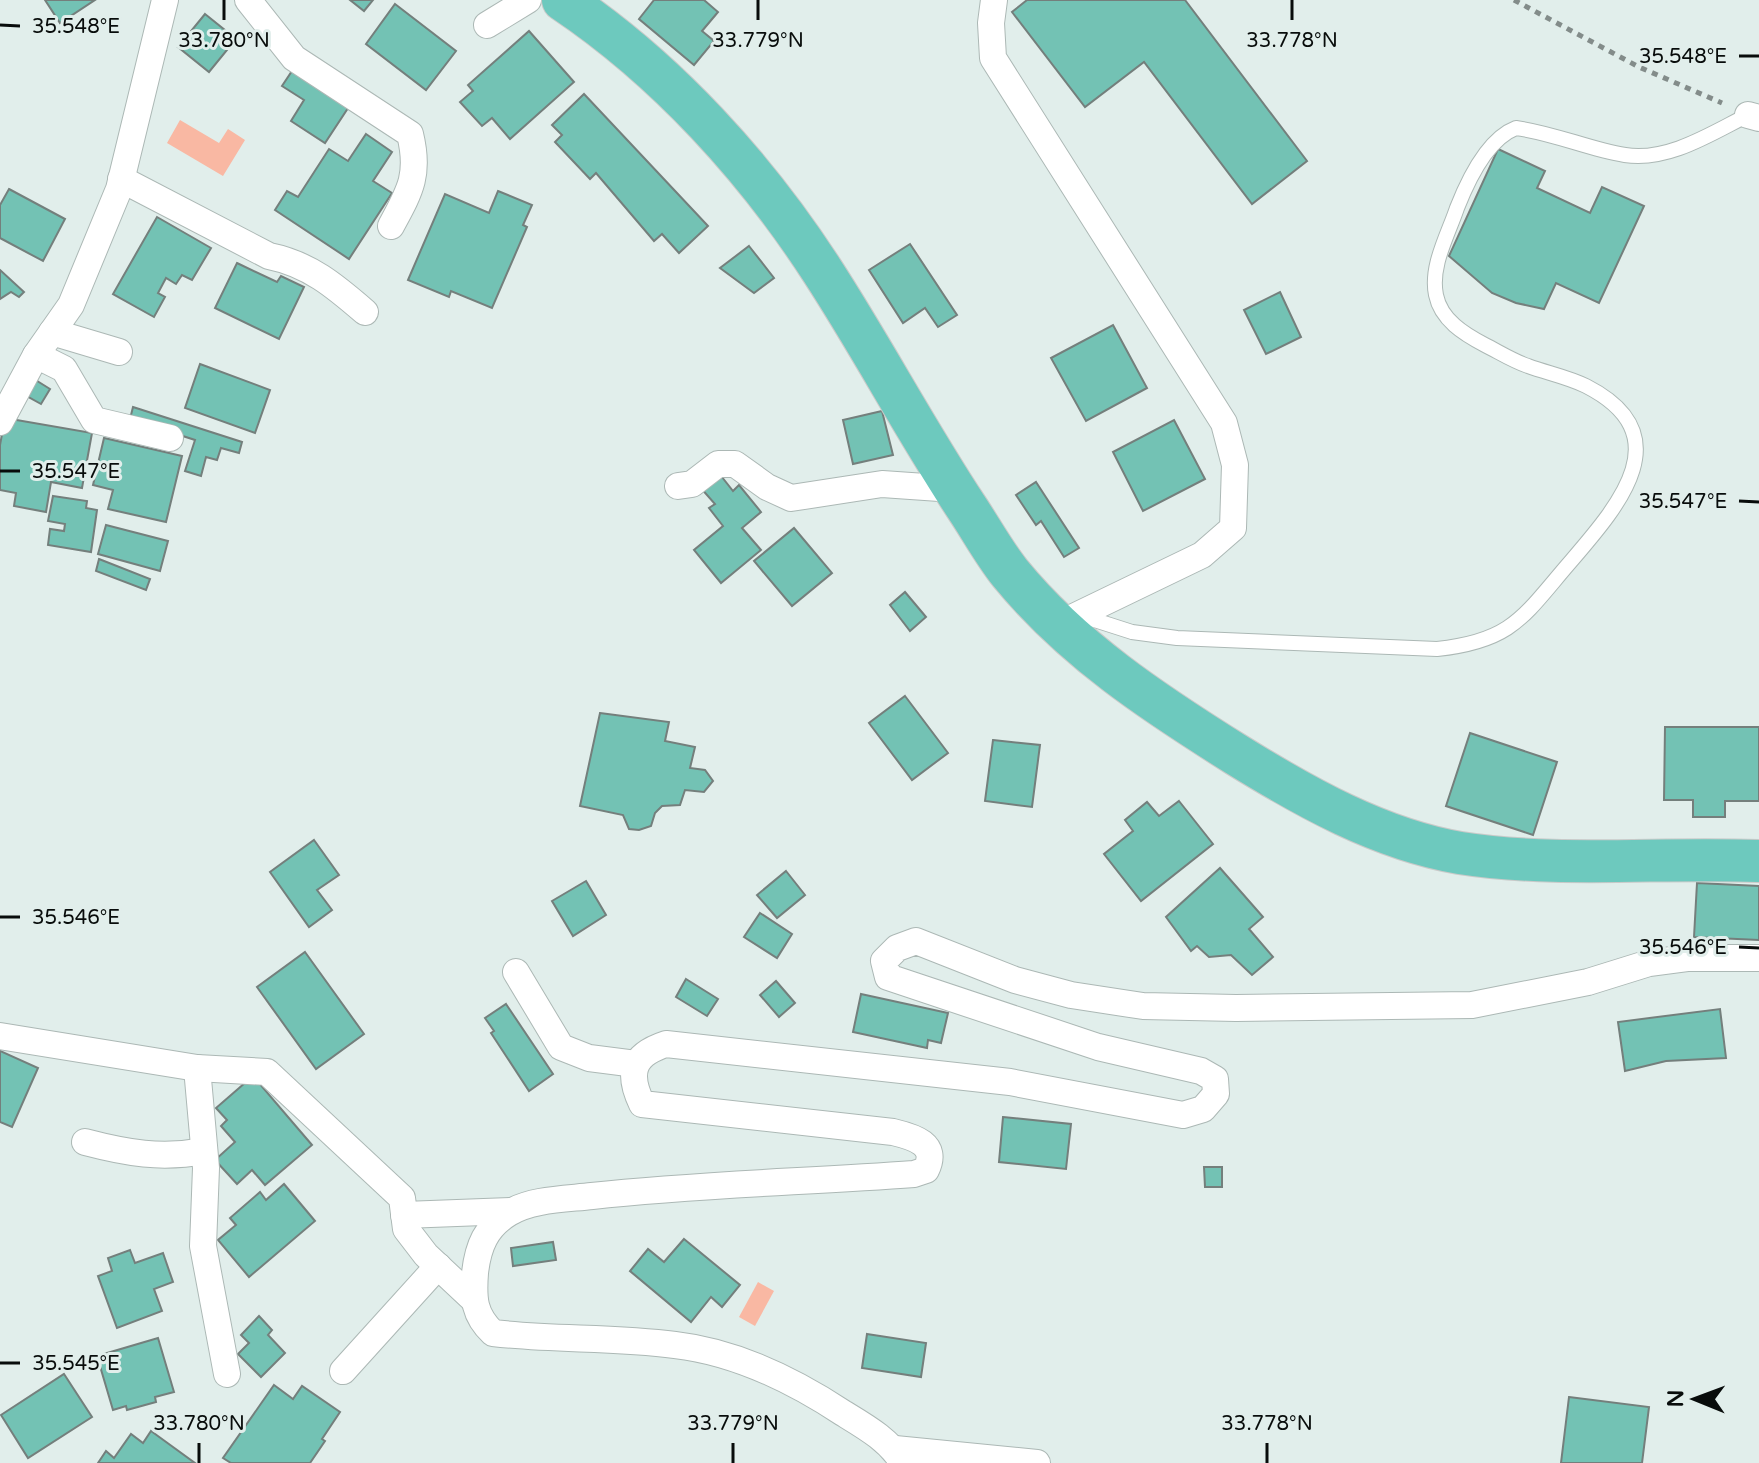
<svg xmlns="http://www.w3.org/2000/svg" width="1759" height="1463" viewBox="0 0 1759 1463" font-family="'Varela Round',sans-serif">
	<rect width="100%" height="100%" fill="#e1eeeb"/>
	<g fill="#f9b8a3">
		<polygon points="180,120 219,143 228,129 245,140 223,176 167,143"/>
		<polygon points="758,1282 774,1291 755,1326 739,1317"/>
	</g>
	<g fill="#73c2b4" stroke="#747f7c" stroke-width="2">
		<polygon points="45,0 95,0 60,23"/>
		<polygon points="350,0 373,0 364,11"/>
		<polygon points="654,0 704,0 718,12 702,31 714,41 694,65 639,19"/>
		<polygon points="1027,0 1185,0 1307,161 1252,204 1144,62 1085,107 1012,12"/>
		<polygon points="395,4 456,51 426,90 366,44"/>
		<polygon points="205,14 236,39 209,72 178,47"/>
		<polygon points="529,31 574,82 510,139 492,118 482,126 460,102 473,91 468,85"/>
		<polygon points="296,65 352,102 325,143 291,121 304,100 282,86"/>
		<polygon points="584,94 708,226 679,253 662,234 654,241 596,173 590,179 555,142 562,135 552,125"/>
		<polygon points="366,134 392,152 373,181 392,193 349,259 275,210 287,191 298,197 329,149 348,161"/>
		<polygon points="1498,149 1545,171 1537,188 1590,213 1602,187 1644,206 1599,303 1556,283 1544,309 1516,303 1492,293 1449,256"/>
		<polygon points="9,189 65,219 43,261 0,238 0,205"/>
		<polygon points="498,191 532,205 523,225 527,227 492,308 451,291 449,297 408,280 445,194 489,213"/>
		<polygon points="157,217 211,248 192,280 182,275 176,284 166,278 158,293 165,297 154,317 113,294"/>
		<polygon points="910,244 957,315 938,327 925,308 903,323 869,270"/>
		<polygon points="749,246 774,278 754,293 720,268"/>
		<polygon points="237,263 277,282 281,276 304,287 279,339 215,308"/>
		<polygon points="0,270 24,292 19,297 11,292 0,299"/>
		<polygon points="1280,292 1301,337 1266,354 1244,310"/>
		<polygon points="1113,325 1147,388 1086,421 1051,358"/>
		<polygon points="200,364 270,390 255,433 185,408"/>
		<polygon points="34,379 50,389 41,404 25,395"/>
		<polygon points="133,407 242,442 239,453 221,448 217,460 206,457 201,476 185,471 195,440 130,419"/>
		<polygon points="882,411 893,455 853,464 843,420"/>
		<polygon points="5,418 92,433 82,488 51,482 46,512 14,506 16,493 0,490 0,445"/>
		<polygon points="1174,420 1205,479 1143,511 1113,452"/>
		<polygon points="104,438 182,456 166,522 108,509 113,490 93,485"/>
		<polygon points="718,472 733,491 739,485 761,512 742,528 761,550 721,583 694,550 723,526 709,508 715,504 700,487"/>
		<polygon points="1036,482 1079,548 1064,557 1041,521 1036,525 1016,495"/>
		<polygon points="53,496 87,501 86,508 97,510 91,552 48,545 50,529 64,531 65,524 48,521"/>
		<polygon points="106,525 168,541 160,571 98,554"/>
		<polygon points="794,528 832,573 792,606 754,561"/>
		<polygon points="99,559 150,579 146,590 96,571"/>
		<polygon points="905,592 926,617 910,631 890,605"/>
		<polygon points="905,696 948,753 912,780 869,723"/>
		<polygon points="600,713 669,722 665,741 695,747 690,768 705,770 713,781 704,792 685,790 680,805 662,806 655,813 651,826 639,830 629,829 623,815 580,806"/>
		<polygon points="1665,727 1759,727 1759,801 1725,801 1725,817 1693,817 1693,800 1664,800"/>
		<polygon points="1470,733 1557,762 1533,835 1446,806"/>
		<polygon points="993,740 1040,745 1032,807 985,801"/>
		<polygon points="1179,801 1213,844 1141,901 1104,854 1133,831 1125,820 1147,802 1159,816"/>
		<polygon points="314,840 339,875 317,890 332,910 309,927 270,872"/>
		<polygon points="1220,868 1263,917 1249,929 1273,957 1252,975 1231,955 1209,957 1197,946 1191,951 1166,917"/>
		<polygon points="786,871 805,895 777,918 757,895"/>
		<polygon points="586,881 606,915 573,936 552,901"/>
		<polygon points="1697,883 1759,886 1759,940 1694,937"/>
		<polygon points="760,913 792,934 777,958 744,937"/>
		<polygon points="305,952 364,1034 316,1069 257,987"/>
		<polygon points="686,979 718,999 707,1016 676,997"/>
		<polygon points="776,981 795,1003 779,1017 760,995"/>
		<polygon points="861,994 948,1013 941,1043 928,1040 927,1048 853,1032"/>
		<polygon points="506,1004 553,1074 529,1091 491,1033 494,1031 485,1018"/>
		<polygon points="1720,1009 1726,1058 1666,1061 1625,1071 1618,1022"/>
		<polygon points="0,1051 38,1068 12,1127 0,1122"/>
		<polygon points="253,1076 312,1145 265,1185 252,1170 237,1184 215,1160 235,1142 221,1126 227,1120 216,1108"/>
		<polygon points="1003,1117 1071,1124 1066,1169 999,1162"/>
		<polygon points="1204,1167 1222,1167 1222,1187 1205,1187"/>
		<polygon points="284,1184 315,1221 249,1277 218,1240 236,1225 230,1218 260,1192 266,1200"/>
		<polygon points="684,1239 740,1285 722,1307 711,1297 691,1322 630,1271 648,1249 664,1262"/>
		<polygon points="553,1242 556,1260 513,1266 511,1248"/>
		<polygon points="130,1250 135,1263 163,1253 173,1282 154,1289 162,1311 117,1328 98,1276 112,1271 108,1258"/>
		<polygon points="259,1316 272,1330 268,1335 285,1353 261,1377 238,1354 249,1343 241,1335"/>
		<polygon points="867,1334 926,1343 921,1377 862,1368"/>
		<polygon points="158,1338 174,1392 155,1397 156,1402 127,1410 126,1406 113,1410 97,1356"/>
		<polygon points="64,1374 92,1417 28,1458 1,1415"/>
		<polygon points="274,1385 293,1399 302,1386 340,1412 322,1439 325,1441 310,1463 231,1463 223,1458"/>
		<polygon points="1569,1397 1649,1407 1642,1463 1561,1463"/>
		<polygon points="151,1431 195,1463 98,1463 106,1451 114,1458 131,1434 143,1443"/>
	</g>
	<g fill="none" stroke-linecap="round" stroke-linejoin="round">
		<defs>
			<path id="service" d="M1079 615 1132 632 1177 638 1437 649C1514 641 1524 615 1572 560 1621 503 1680 434 1586 386 1568 377 1547 373 1528 366 1513 361 1499 352 1485 345 1464 334 1441 320 1436 295 1430 266 1448 235 1457 208 1468 180 1487 139 1516 128 1554 133 1588 149 1625 155 1668 162 1712 133 1748 115"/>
			<g id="minor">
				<path d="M248 0 294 58 410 134C420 175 410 191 391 226"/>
				<polyline points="994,0 991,23 993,58 1224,423 1235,465 1233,528 1202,555 1057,625"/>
				<polyline points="487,25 528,0"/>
				<polyline points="1748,115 1759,118"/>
				<path d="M121 179 269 256C309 264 335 286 365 312"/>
				<polyline points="52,332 119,352"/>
				<polyline points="36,355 64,369 94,420 170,438"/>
				<polyline points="0,422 36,355 71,305 119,189 165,0"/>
				<polyline points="678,486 692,484 718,464 735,464 767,487 791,498 882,484 954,489"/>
				<polyline points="516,972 561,1047 589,1058 636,1064"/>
				<polyline points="0,1036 197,1068 267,1072 402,1198 406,1229 426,1255 473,1299"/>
				<polyline points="197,1068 206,1168 203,1246 227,1374"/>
				<path d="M85 1142C127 1153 161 1159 204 1151"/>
				<polyline points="404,1215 512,1211"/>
				<polyline points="343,1371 438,1266"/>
				<polyline points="895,1449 1037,1463"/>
				<path d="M903 1463C889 1440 866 1427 843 1413 793 1380 736 1352 675 1345 615 1337 553 1340 493 1333 474 1315 473 1299 475 1273 478 1246 486 1227 509 1213 531 1199 567 1199 592 1196 699 1184 807 1182 914 1174L926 1170C939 1144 914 1137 893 1132L642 1104C627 1073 632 1055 666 1044L1010 1082 1183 1115 1203 1109 1216 1094 1215 1079 1201 1071 1098 1047 888 977 884 961 897 948 916 941 1015 980 1071 995 1143 1006 1236 1008 1472 1005 1588 982 1649 963 1687 958H1759"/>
			</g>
			<path id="primary" d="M563 0C666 69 756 168 823 272 873 349 916 431 967 508 981 529 994 553 1010 573 1073 650 1154 703 1237 755 1305 797 1379 839 1460 853 1556 868 1661 857 1759 861"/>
		</defs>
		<use href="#service" stroke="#acb8b5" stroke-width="16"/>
		<use href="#minor" stroke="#acb8b5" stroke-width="28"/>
		<use href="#primary" stroke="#c9cac9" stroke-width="44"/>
		<polyline stroke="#838c8a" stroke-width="5" stroke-dasharray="6 6" stroke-linecap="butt" points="1514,0 1639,67 1722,103"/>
		<use href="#service" stroke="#fff" stroke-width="14"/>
		<use href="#minor" stroke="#fff" stroke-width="26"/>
		<use href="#primary" stroke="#6dc9be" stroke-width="42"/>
	</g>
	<path fill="none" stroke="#080c0b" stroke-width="3" d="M224 20V0M758 20V0M1292 20V0M0 25 20 26M1739 56H1759M0 471H20M1739 501 1759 502M0 917H20M1739 947 1759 948M0 1363H20M199 1463V1443M733 1463V1443M1267 1463V1443"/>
	<g font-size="20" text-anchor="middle" fill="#080c0b" stroke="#e1eeeb" stroke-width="6" stroke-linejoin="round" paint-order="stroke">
		<text x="76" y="33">35.548°E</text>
		<text x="224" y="47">33.780°N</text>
		<text x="758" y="47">33.779°N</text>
		<text x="1292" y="47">33.778°N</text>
		<text x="1683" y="63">35.548°E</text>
		<text x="76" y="478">35.547°E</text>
		<text x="1683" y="508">35.547°E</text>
		<text x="76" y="924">35.546°E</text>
		<text x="1683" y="954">35.546°E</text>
		<text x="76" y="1370">35.545°E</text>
		<text x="199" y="1430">33.780°N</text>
		<text x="733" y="1430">33.779°N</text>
		<text x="1267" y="1430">33.778°N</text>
	</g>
	<g transform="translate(1695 1399) rotate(271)" stroke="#e1eeeb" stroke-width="6" paint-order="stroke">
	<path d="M0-6L14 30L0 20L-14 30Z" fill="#080c0b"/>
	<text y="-12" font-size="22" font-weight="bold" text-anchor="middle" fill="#080c0b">N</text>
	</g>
</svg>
